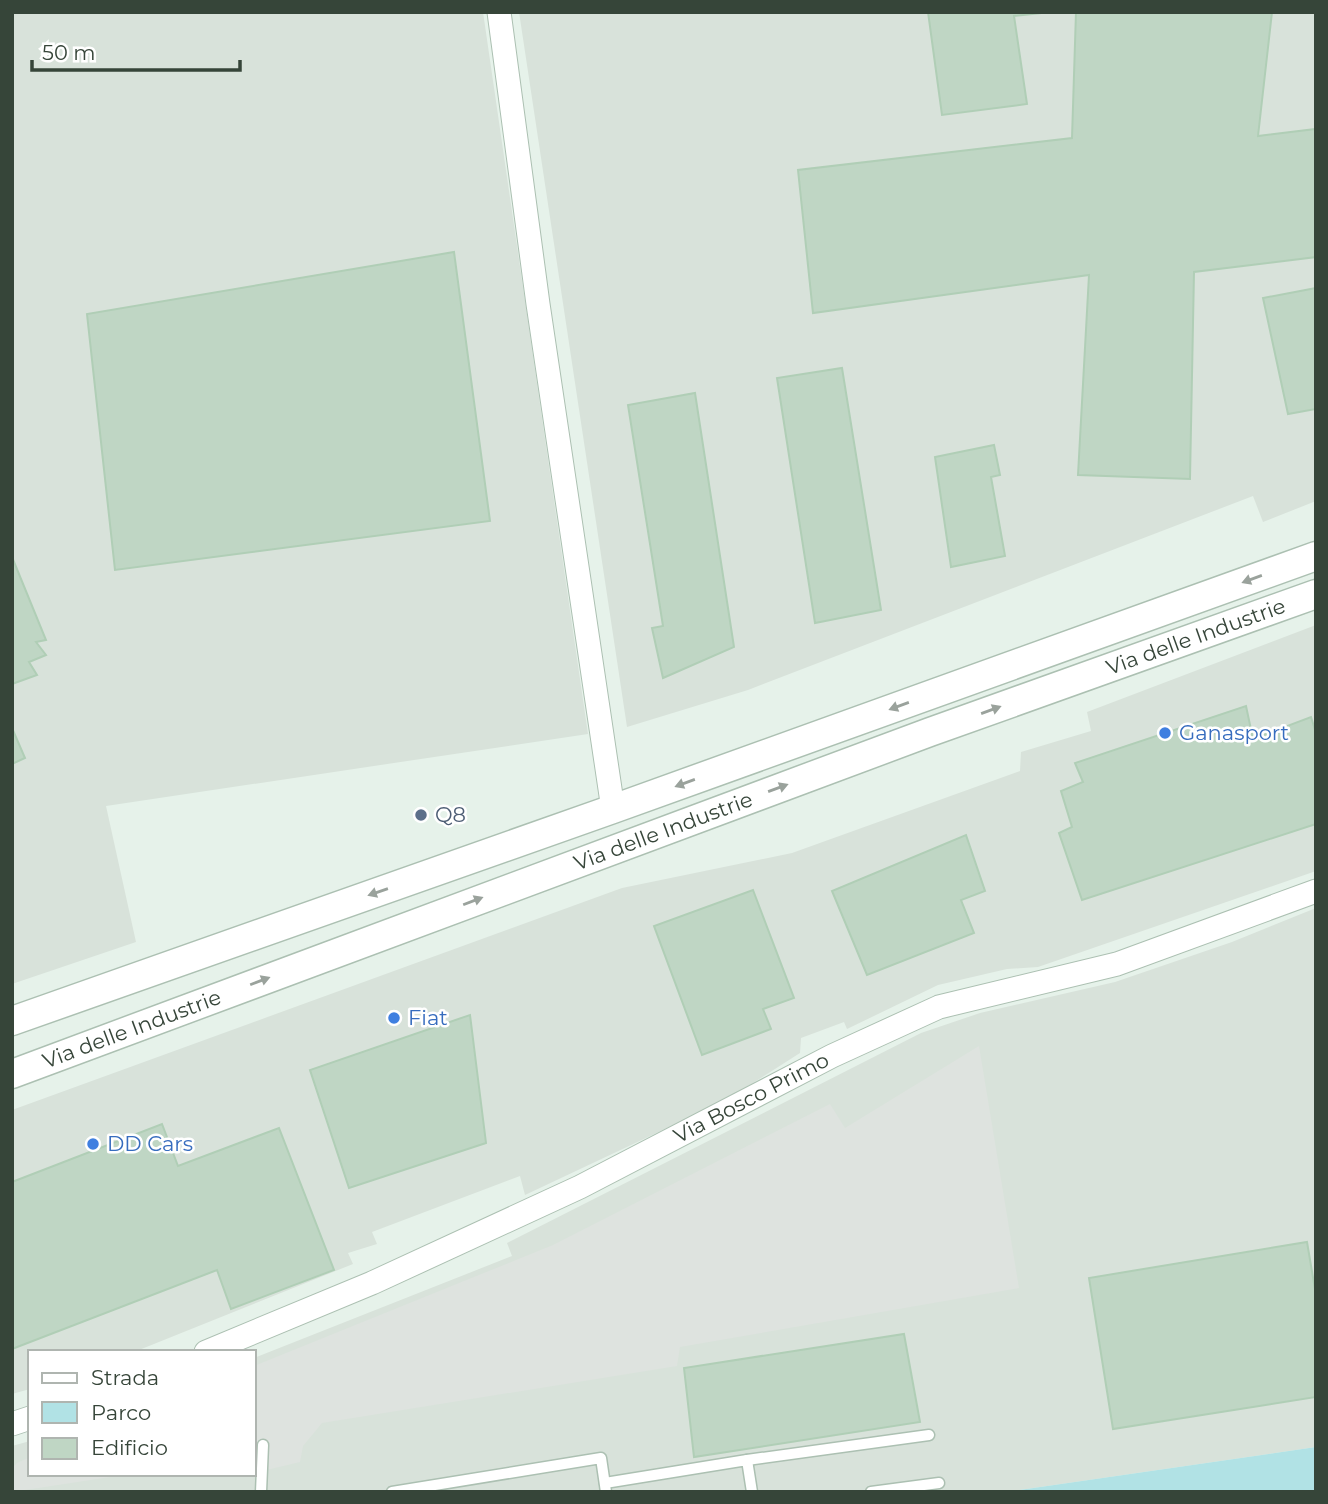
<svg xmlns="http://www.w3.org/2000/svg" width="1328" height="1504" viewBox="0 0 1328 1504" font-family="Montserrat,sans-serif">
	<rect width="100%" height="100%" fill="#e6f2ea"/>
	<g fill="#d8e2da">
		<polygon points="12,12 483,12 588,734 106,806 136,942 12,984"/>
		<polygon points="519,12 1316,12 1316,501 1263,522 1253,496 748,690 627,727"/>
		<polygon points="1316,625 1316,871 1038,967 1007,969 938,985 847,1029 844,1022 801,1038 800,1053 742,1090 682,1121 525,1195 520,1176 372,1232 377,1244 348,1253 353,1264 134,1352 30,1352 30,1389 12,1394 12,1110 622,888 792,853 1020,771 1021,752 1091,731 1087,712"/>
		<polygon points="1316,908 1316,1447 1006,1492 12,1492 12,1446 30,1441 30,1474 254,1474 254,1358 512,1256 507,1243 921,1033 980,1013 1115,982 1232,942"/>
	</g>
	<polygon fill="#b1e2e5" points="1316,1447 1316,1492 1006,1492"/>
	<g fill="#dee3df">
		<polygon points="979,1046 1019,1288 680,1347 677,1366 322,1423 303,1446 300,1462 254,1473 254,1366 553,1245 830,1104 845,1128"/>
		<polygon points="30,1457 30,1474 130,1474 12,1492 12,1468 17,1463"/>
	</g>
	<g fill="#bfd6c4" stroke="#b0ceb6" stroke-width="2">
		<polygon points="928,12 1051,12 1014,16 1027,104 942,115"/>
		<polygon points="1076,12 1272,12 1258,136 1316,129 1316,257 1194,272 1190,479 1078,475 1089,275 813,313 798,170 1072,138"/>
		<polygon points="454,252 490,521 115,570 87,314"/>
		<polygon points="1316,288 1316,409 1288,414 1263,298"/>
		<polygon points="842,368 881,610 815,623 777,378"/>
		<polygon points="695,393 734,647 663,678 652,628 663,626 628,405"/>
		<polygon points="994,445 1000,475 991,477 1005,556 951,567 935,457"/>
		<polygon points="12,557 46,640 36,642 46,655 29,662 37,675 12,684"/>
		<polygon points="1246,706 1253,739 1311,717 1316,733 1316,824 1082,900 1059,833 1072,827 1061,791 1083,782 1075,763"/>
		<polygon points="12,728 25,758 12,764"/>
		<polygon points="966,835 985,891 961,900 974,933 867,975 832,891"/>
		<polygon points="753,890 794,998 763,1009 771,1029 702,1055 654,926"/>
		<polygon points="470,1015 486,1143 349,1188 310,1070"/>
		<polygon points="162,1124 178,1166 279,1128 334,1270 231,1309 217,1270 12,1349 12,1182"/>
		<polygon points="1307,1242 1316,1295 1316,1397 1113,1429 1089,1278"/>
		<polygon points="904,1334 920,1422 694,1457 684,1368"/>
	</g>
	<g fill="none" stroke-linecap="round" stroke-linejoin="round">
		<defs>
			<g id="service">
				<polyline points="747,1460 929,1435"/>
				<polyline points="605,1483 747,1460 752,1492"/>
				<polyline points="261,1492 263,1445"/>
				<polyline points="392,1492 601,1458 606,1492"/>
				<polyline points="871,1492 939,1483"/>
			</g>
			<g id="minor">
				<polyline points="499,12 538,304 613,809"/>
				<path id="s1" d="M206 1352 372 1283 580 1187 832 1056 939 1007 1117 964 1316 891"/>
				<polyline points="12,1424 30,1418"/>
			</g>
			<g id="tertiary">
				<polyline points="12,1021 613,809 1316,556"/>
				<path id="s2" d="M12 1074 930 732 1316 594"/>
			</g>
		</defs>
		<use href="#service" stroke="#acc0b2" stroke-width="13"/>
		<use href="#minor" stroke="#acc0b2" stroke-width="25"/>
		<use href="#tertiary" stroke="#acc0b2" stroke-width="31"/>
		<use href="#service" stroke="#fff" stroke-width="10"/>
		<use href="#minor" stroke="#fff" stroke-width="23"/>
		<use href="#tertiary" stroke="#fff" stroke-width="28"/>
	</g>
	<defs><path id="oneway-solid" d="M-6-.8H1V-3.2L6.5 0L1 3.2V.8H-6Z" transform="scale(1.75)"/></defs>
	<g fill="#9aa29c">
		<use href="#oneway-solid" transform="translate(1252 579) rotate(160)"/>
		<use href="#oneway-solid" transform="translate(899 706) rotate(160)"/>
		<use href="#oneway-solid" transform="translate(991 710) rotate(-20)"/>
		<use href="#oneway-solid" transform="translate(685 783) rotate(160)"/>
		<use href="#oneway-solid" transform="translate(778 788) rotate(-20)"/>
		<use href="#oneway-solid" transform="translate(378 892) rotate(161)"/>
		<use href="#oneway-solid" transform="translate(473 901) rotate(-21)"/>
		<use href="#oneway-solid" transform="translate(260 981) rotate(-21)"/>
	</g>
	<g fill="#3f7fe0" stroke="#fff" stroke-width="2.5">
		<circle cx="1165" cy="733" r="7"/>
		<circle cx="394" cy="1018" r="7"/>
		<circle cx="93" cy="1144" r="7"/>
	</g>
	<circle fill="#5c6f8a" stroke="#fff" stroke-width="2.5" cx="421" cy="815" r="7"/>
	<g text-anchor="middle" stroke-width="5" stroke-linejoin="round" paint-order="stroke">
		<g font-size="21" fill="#364539" stroke="#fff">
			<text dy="7" stroke="none"><textPath href="#s2" startOffset="1262">Via delle Industrie</textPath></text>
			<text dy="7" stroke="none"><textPath href="#s2" startOffset="695">Via delle Industrie</textPath></text>
			<text dy="7" stroke="none"><textPath href="#s2" startOffset="128">Via delle Industrie</textPath></text>
			<text dy="7" stroke="none"><textPath href="#s1" startOffset="602">Via Bosco Primo</textPath></text>
		</g>
		<g font-size="21" fill="#366cbe" stroke="#fff" text-anchor="start">
			<text x="1179" y="740">Ganasport</text>
			<text x="408" y="1025">Fiat</text>
			<text x="107" y="1151">DD Cars</text>
		</g>
		<g font-size="21" fill="#4e5e75" stroke="#fff" text-anchor="start">
			<text x="435" y="822">Q8</text>
		</g>
	</g>
	<rect width="1328" height="1504" fill="none" stroke="#364539" stroke-width="28"/>
	<rect x="28" y="1350" width="228" height="126" fill="#ffffff" stroke="#afb5b0" stroke-width="2"/>
	<rect x="42" y="1373" width="35" height="10" fill="#ffffff" stroke="#afb5b0" stroke-width="2"/>
	<text x="91" y="1385" font-size="21" fill="#364539">Strada</text>
	<rect x="42" y="1402" width="35" height="21" fill="#b1e2e5" stroke="#afb5b0" stroke-width="2"/>
	<text x="91" y="1420" font-size="21" fill="#364539">Parco</text>
	<rect x="42" y="1438" width="35" height="21" fill="#bfd6c4" stroke="#afb5b0" stroke-width="2"/>
	<text x="91" y="1455" font-size="21" fill="#364539">Edificio</text>
	<path d="M32 60v10h208v-10" fill="none" stroke="#364539" stroke-width="3.5"/>
	<text x="42" y="60" font-size="21" fill="#364539" stroke="#ffffff" stroke-width="5" paint-order="stroke">50 m</text>
</svg>
